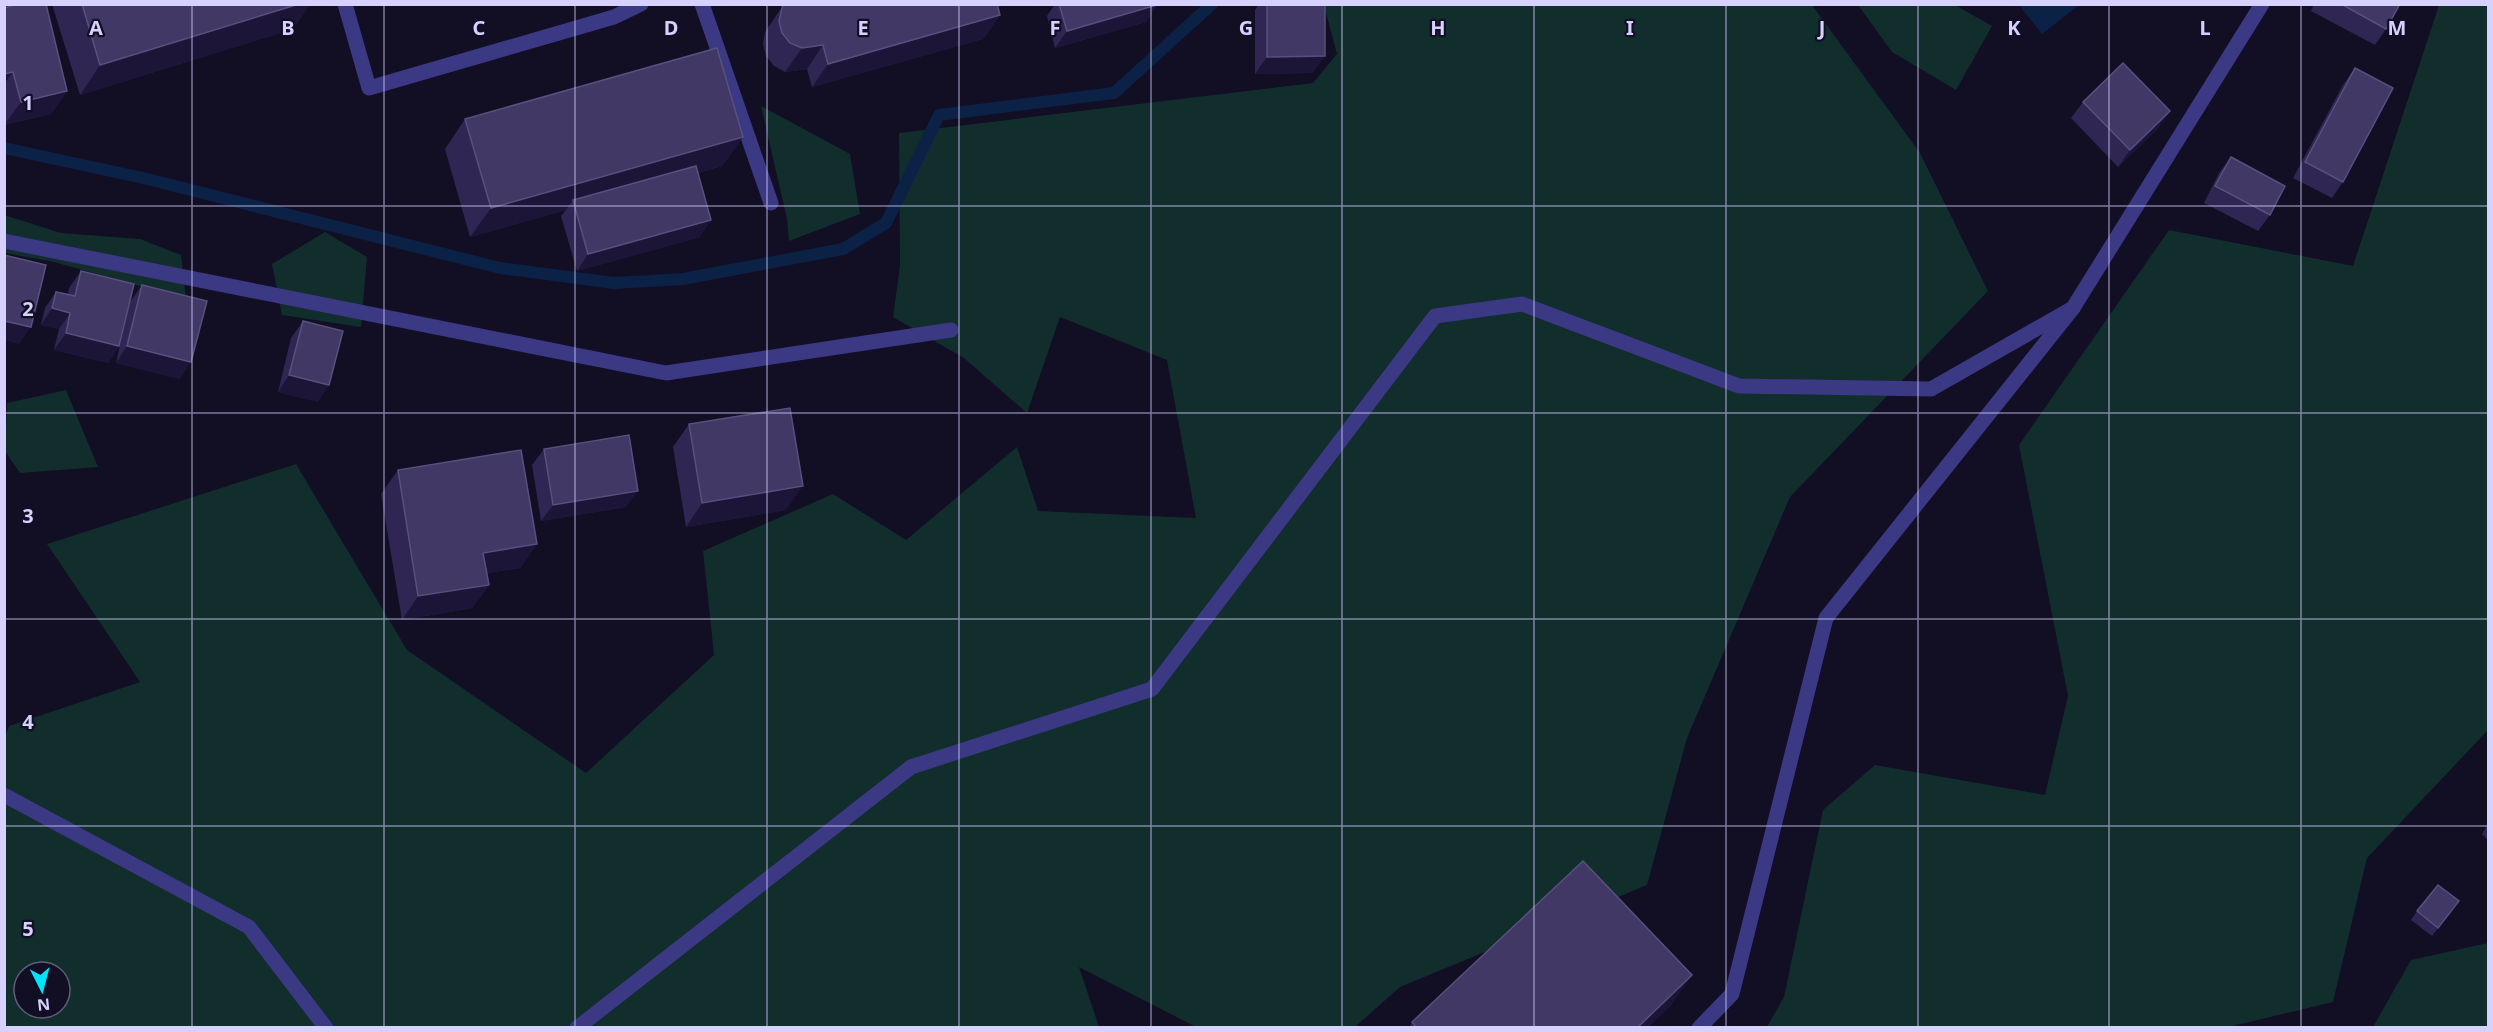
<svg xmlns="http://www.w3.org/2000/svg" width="2493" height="1032" viewBox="0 0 2493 1032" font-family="'Noto Sans',sans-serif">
	<rect width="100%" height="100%" fill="#120e24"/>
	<g fill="#112e2d" fill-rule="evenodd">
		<path d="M1324 5H1812L1920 153 1988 291 1790 497 1687 738 1647 885 1400 987 1355 1027H1196L1079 967 1099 1027 5 1028V737L9 726 140 682 47 544 296 464 407 650 586 773 714 655 703 551 833 494 906 540 1017 447 1038 511 1196 518 1167 360 1060 317 1027 413 964 358 893 317 900 266 899 133 1313 83 1337 54ZM24 972H60V1008H24Z"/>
		<polygon points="1858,5 1955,5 1992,26 1956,90 1892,52"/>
		<polygon points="2439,5 2488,5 2488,730 2367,858 2333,1002 2224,1028 1767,1027 1784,997 1823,810 1875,765 2045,795 2068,696 2019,445 2169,230 2353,266"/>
		<polygon points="761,106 850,154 860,214 789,241 787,219"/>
		<polygon points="4,215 61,233 140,239 181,255 186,299 54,262 5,253"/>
		<polygon points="325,232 367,257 361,327 282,315 272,264"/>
		<polygon points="66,390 98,467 20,473 5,451 7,403"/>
		<polygon points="2488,943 2488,1027 2373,1027 2411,960"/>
	</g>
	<polygon fill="#0b2146" points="2019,5 2079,5 2042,34"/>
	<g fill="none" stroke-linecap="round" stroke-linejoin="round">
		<polyline stroke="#0b2146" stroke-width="12" points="4,148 143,178 500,268 614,283 683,279 843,249 886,223 939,115 1114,93 1212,4"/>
		<g stroke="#3b3884" stroke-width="15">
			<polyline points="345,4 369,88 614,17 641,4"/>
			<polyline points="702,4 771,203"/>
			<polyline points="4,241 666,373 951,330"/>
			<polyline points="4,795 249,927 326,1028"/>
			<polyline points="577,1028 911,767 1152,689 1435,316 1522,304 1739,386 1931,389 2073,308"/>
			<polyline points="1699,1028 1732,994 1826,618 2073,308 2262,4"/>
		</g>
	</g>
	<g fill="#2f2653">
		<polygon points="52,4 310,4 293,29 80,95"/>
		<polygon points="784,4 1000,15 983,39 812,87 807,69 785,72 774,66 766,56 763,44 765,32"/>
		<polygon points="1055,4 1157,4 1146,22 1055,48 1047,16"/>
		<polygon points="1259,4 1325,4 1313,73 1255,74 1255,10"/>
		<polygon points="2314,4 2400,4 2386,29 2375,45 2311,11"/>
		<polygon points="4,8 67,91 51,114 4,125"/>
		<polygon points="2355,68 2343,182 2332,198 2293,178 2343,85"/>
		<polygon points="2083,102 2170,111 2158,128 2118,167 2071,118"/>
		<polygon points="465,119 743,137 722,166 698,173 700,237 577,271 561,216 566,210 470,237 445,149"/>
		<polygon points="2231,157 2270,215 2258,231 2204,203 2219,173"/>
		<polygon points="81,271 119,346 108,363 54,350 59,329 41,325 45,308 56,292 68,294 69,288"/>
		<polygon points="142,285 180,379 116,363 130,302"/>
		<polygon points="303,321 318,402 278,392 291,338"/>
		<polygon points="689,424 786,510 686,527 673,447"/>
		<polygon points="544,449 626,507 541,521 532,465"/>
		<polygon points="398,470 537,544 520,568 487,573 489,585 472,608 402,620 381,494"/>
		<polygon points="2488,824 2488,840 2482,834"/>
		<polygon points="2459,901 2432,936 2411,920 2417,911"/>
		<polygon points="1672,1004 1647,1028 1409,1028 1412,1022"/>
	</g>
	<g fill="#1c1538">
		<polygon points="299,4 310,4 293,29 80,95 100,65"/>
		<polygon points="1157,5 1146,22 1055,48 1067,31"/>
		<polygon points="1000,15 983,39 812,87 828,64"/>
		<polygon points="823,45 807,69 785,72 802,48"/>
		<polygon points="1325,56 1313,73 1255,74 1267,57"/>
		<polygon points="13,72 4,84 4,74"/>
		<polygon points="67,91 51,114 4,125 21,102"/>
		<polygon points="2170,111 2158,128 2118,167 2130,150"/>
		<polygon points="743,137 722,166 575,208 573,200 566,210 470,237 491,208"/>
		<polygon points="711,220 700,237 577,271 588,254"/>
		<polygon points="52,308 70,313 59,329 41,325"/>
		<polygon points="4,321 31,327 19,344 4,340"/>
		<polygon points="66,333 119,346 108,363 54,350"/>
		<polygon points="127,346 191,362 180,379 116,363"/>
		<polygon points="289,375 329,385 318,402 278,392"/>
		<polygon points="803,486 786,510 686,527 702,503"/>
		<polygon points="638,491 626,507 541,521 553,505"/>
		<polygon points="537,544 520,568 467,576 483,553"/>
		<polygon points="489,585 472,608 402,620 418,596"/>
		<polygon points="1692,975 1672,1004 1647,1028 1637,1028"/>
	</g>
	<g fill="#413865" stroke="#58507e" stroke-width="1.5">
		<polygon points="18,4 46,4 67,91 21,102 13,72 4,74 4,8"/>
		<polygon points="82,4 299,4 100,65"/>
		<polygon points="784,4 997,4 1000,15 828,64 823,45 802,48 790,43 782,33 779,21 782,8"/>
		<polygon points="1059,4 1157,4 1157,5 1067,31"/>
		<polygon points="1267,4 1325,4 1325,56 1267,57"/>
		<polygon points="2341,4 2400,4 2386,29"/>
		<polygon points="717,48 743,137 491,208 465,119"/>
		<polygon points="2123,63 2170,111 2130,150 2083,102"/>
		<polygon points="2355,68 2393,88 2343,182 2305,162"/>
		<polygon points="2231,157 2285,186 2270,215 2215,186"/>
		<polygon points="696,166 711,220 588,254 573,200"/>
		<polygon points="4,255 46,265 31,327 4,321"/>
		<polygon points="81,271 134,284 119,346 66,333 70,313 52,308 56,292 75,296"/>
		<polygon points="142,285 207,301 191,362 127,346"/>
		<polygon points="303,321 343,331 329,385 289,375"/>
		<polygon points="790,408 803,486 702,503 689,424"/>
		<polygon points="629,435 638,491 553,505 544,449"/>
		<polygon points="521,450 537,544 483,553 489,585 418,596 398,470"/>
		<polygon points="1583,861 1692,975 1637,1028 1417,1028 1412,1022"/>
		<polygon points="2438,885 2459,901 2438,928 2417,911"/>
	</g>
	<path fill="none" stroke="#d6d1ff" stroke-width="1.5" stroke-opacity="0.55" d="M192 4V1028M384 4V1028M575 4V1028M767 4V1028M959 4V1028M1151 4V1028M1342 4V1028M1534 4V1028M1726 4V1028M1918 4V1028M2109 4V1028M2301 4V1028M4 206H2488M4 413H2488M4 619H2488M4 826H2488"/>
	<g font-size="20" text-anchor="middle" font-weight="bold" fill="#d6d1ff" stroke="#120e24" stroke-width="4.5" stroke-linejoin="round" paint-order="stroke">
		<text x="96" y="35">A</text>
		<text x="288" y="35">B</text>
		<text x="479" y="35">C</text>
		<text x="671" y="35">D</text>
		<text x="863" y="35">E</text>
		<text x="1055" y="35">F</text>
		<text x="1246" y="35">G</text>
		<text x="1438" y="35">H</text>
		<text x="1630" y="35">I</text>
		<text x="1822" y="35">J</text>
		<text x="2014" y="35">K</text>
		<text x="2205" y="35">L</text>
		<text x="2397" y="35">M</text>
		<text x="28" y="110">1</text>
		<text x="28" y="316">2</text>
		<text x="28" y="523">3</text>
		<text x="28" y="729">4</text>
		<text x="28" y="936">5</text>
	</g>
	<rect width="2493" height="1032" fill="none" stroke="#d6d1ff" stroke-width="12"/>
	<g transform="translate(42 990) rotate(174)"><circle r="28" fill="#120e24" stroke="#605c7c" stroke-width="1.5"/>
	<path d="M0-4.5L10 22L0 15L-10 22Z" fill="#00e3fc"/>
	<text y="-9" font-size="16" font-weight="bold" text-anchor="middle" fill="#d6d1ff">N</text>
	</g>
</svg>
